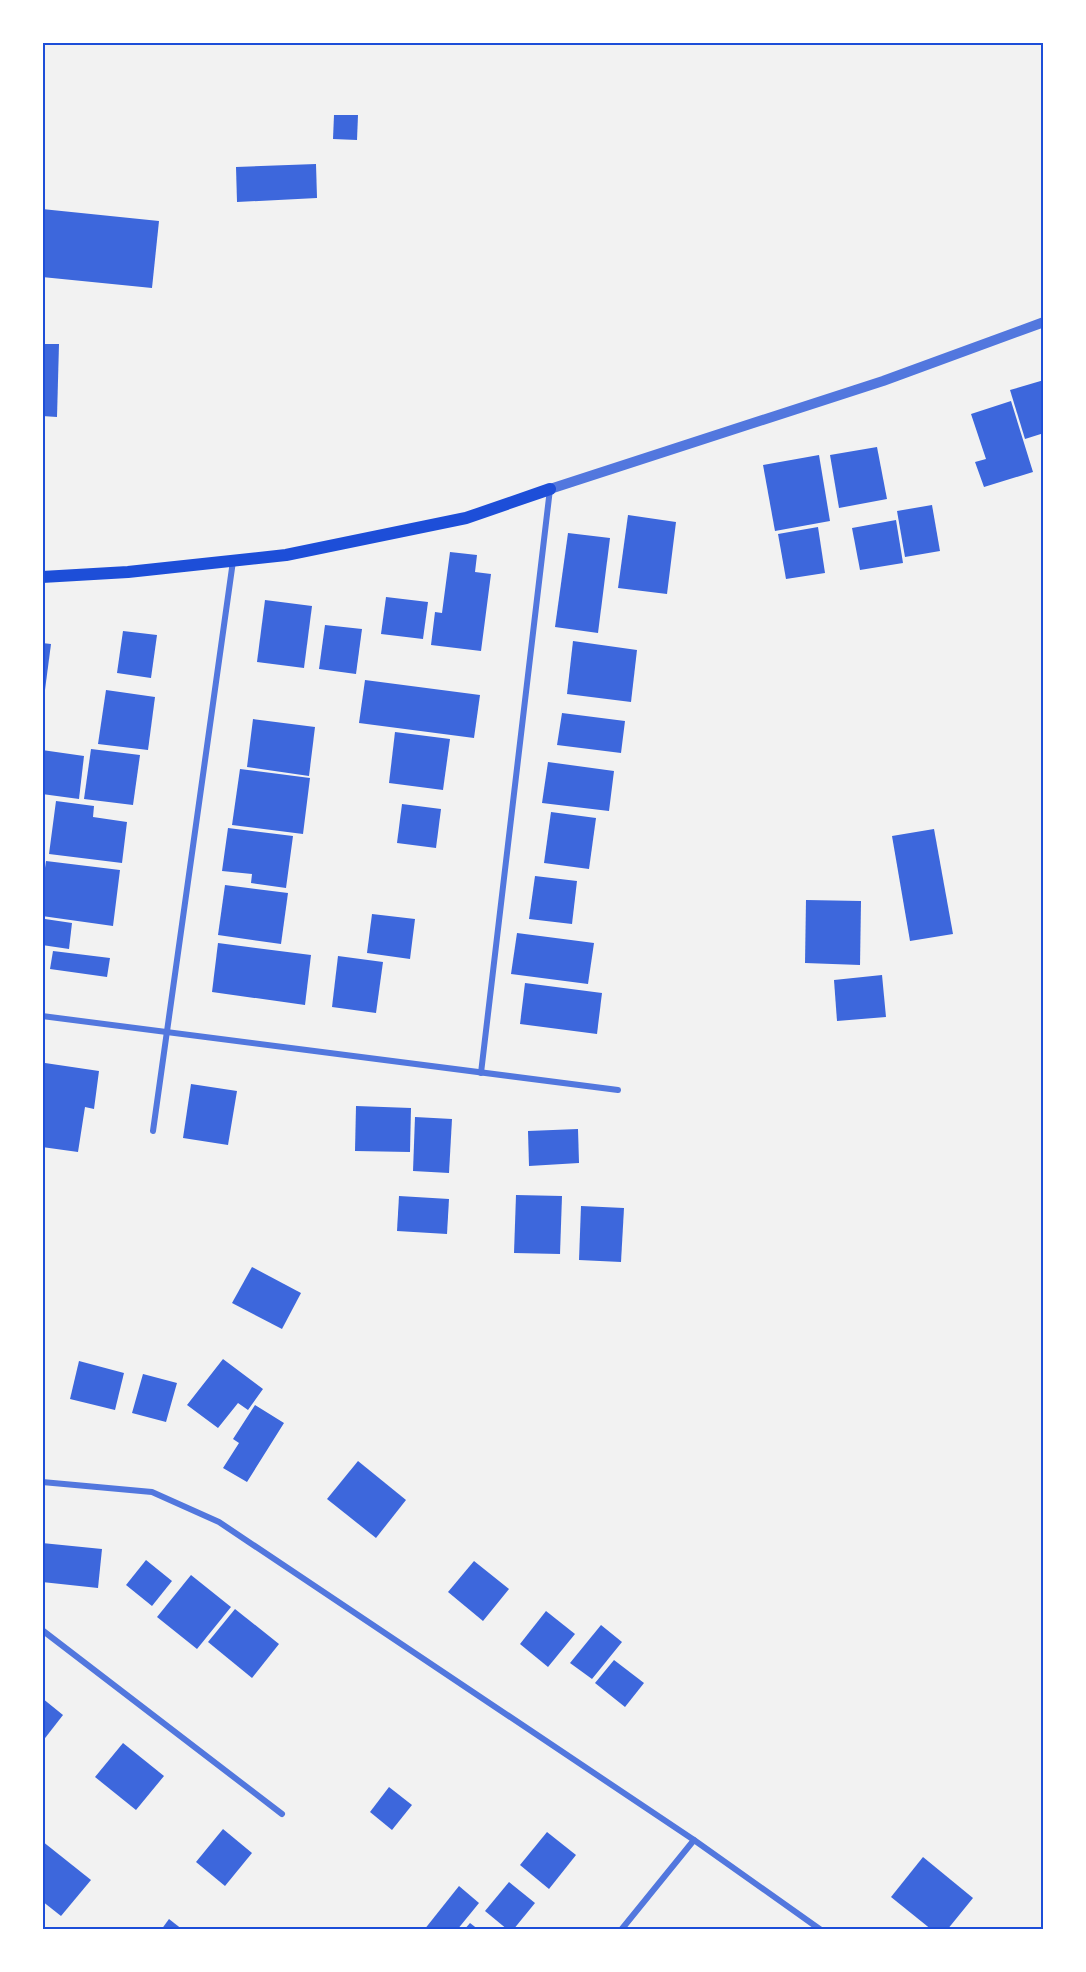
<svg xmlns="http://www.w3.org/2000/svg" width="1086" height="1972" viewBox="0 0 1086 1972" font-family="'DM Sans',sans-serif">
	<rect width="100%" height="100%" fill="#f2f2f2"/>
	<g fill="#3d67dc">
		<polygon points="334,115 358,115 357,140 333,139"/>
		<polygon points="316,164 317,198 237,202 236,167"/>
		<polygon points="42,209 159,221 152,288 42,277"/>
		<polygon points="42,344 59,344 57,417 42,416"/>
		<polygon points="1044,380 1044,433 1025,439 1010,390"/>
		<polygon points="1011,401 1033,472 984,487 975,462 986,459 971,414"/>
		<polygon points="877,447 887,499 839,508 830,455"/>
		<polygon points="819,455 830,521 775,531 763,465"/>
		<polygon points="932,505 940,551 905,557 897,511"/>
		<polygon points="628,515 676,522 667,594 618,588"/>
		<polygon points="896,520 903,563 860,570 852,528"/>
		<polygon points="818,527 825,573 786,579 778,534"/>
		<polygon points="568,533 610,538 598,633 555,627"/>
		<polygon points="450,552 477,555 475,572 491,574 481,651 431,645 435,612 442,613"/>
		<polygon points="386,597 428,602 423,639 381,634"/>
		<polygon points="265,600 312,606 304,668 257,662"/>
		<polygon points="325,625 362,629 356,674 319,669"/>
		<polygon points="123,631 157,635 151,678 117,673"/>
		<polygon points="573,641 637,650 631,702 567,694"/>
		<polygon points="42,643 51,644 43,705 42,705"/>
		<polygon points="365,680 480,695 474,738 359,723"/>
		<polygon points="106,690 155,697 148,750 98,744"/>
		<polygon points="562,713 625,721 621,753 557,745"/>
		<polygon points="253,719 315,727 309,776 247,767"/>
		<polygon points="395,732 450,739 443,790 389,783"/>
		<polygon points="91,749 140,755 133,805 84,799"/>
		<polygon points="42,750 84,756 79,799 42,794"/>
		<polygon points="548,762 614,771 609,811 542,803"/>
		<polygon points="240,769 310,778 303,834 232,825"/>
		<polygon points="56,801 94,806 93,817 127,822 122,863 49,854"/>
		<polygon points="402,804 441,809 436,848 397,843"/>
		<polygon points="551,812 596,818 589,869 544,863"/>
		<polygon points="228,828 293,836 286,888 251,883 252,874 222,871"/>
		<polygon points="934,829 953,934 910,941 892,836"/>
		<polygon points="46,861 120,870 113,926 42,916 42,889"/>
		<polygon points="535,876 577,881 572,924 529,919"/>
		<polygon points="225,885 288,893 281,944 218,935"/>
		<polygon points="806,900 861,901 860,965 805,963"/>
		<polygon points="372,914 415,919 410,959 367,953"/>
		<polygon points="45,919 72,923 69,949 42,945"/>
		<polygon points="517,933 594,943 588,984 511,974"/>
		<polygon points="218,943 311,955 305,1005 212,992"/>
		<polygon points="53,951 110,958 107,977 50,969"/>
		<polygon points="338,956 383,962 376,1013 332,1007"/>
		<polygon points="882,975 886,1017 837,1021 834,980"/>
		<polygon points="525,983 602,993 597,1034 520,1024"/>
		<polygon points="45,1063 99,1071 94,1109 85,1107 78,1152 42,1147 42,1081"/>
		<polygon points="191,1084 237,1091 228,1145 183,1138"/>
		<polygon points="356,1106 411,1108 410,1152 355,1151"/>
		<polygon points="415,1117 452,1119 449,1173 413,1171"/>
		<polygon points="578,1129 579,1163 529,1166 528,1131"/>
		<polygon points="516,1195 562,1196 560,1254 514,1253"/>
		<polygon points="399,1196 449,1199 447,1234 397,1231"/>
		<polygon points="581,1206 624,1208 621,1262 579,1260"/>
		<polygon points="252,1267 301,1293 282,1329 232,1303"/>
		<polygon points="223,1359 263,1389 248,1410 238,1403 218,1428 187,1405"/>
		<polygon points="79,1361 124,1373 115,1410 70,1399"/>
		<polygon points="143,1374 177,1383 166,1422 132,1413"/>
		<polygon points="255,1405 284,1423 247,1482 223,1468 239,1443 233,1439"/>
		<polygon points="358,1461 406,1500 376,1538 327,1499"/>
		<polygon points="42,1543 102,1549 98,1588 42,1582"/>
		<polygon points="146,1560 172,1581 152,1606 126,1585"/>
		<polygon points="474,1561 509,1589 483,1621 448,1592"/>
		<polygon points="191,1575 231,1607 197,1649 157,1617"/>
		<polygon points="235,1609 279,1644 252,1678 208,1642"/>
		<polygon points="546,1611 575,1634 548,1667 520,1644"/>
		<polygon points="601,1625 622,1642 592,1679 570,1663"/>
		<polygon points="614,1660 644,1683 625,1707 595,1683"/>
		<polygon points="42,1698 63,1715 42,1742"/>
		<polygon points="123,1743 164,1776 136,1810 95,1777"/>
		<polygon points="389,1787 412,1805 392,1830 370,1812"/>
		<polygon points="223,1829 252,1853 225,1886 196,1862"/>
		<polygon points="547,1832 576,1855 549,1889 520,1865"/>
		<polygon points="42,1841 91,1880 61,1916 42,1901"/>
		<polygon points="923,1857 973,1898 947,1930 932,1930 891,1897"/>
		<polygon points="509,1882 535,1903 513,1930 508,1930 485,1911"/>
		<polygon points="459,1886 479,1903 457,1930 424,1930"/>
		<polygon points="169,1919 183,1930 161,1930"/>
		<polygon points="470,1923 479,1930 464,1930"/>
	</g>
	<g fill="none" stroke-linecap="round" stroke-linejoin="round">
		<g stroke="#5277de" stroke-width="6">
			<polyline points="42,1016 618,1090"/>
			<polyline points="481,1073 550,489"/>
			<polyline points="153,1131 233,561"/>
			<polyline points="42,1482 152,1492 219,1522 694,1840 821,1930"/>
			<polyline points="42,1630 282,1814"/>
			<polyline points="621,1930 694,1840"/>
		</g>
		<polyline stroke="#5277de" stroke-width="10" points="550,489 883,381 1044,322"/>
		<polyline stroke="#1d4ed8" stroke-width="12" points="42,577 128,572 286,555 466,518 550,489"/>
	</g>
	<rect width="1086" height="1972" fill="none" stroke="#ffffff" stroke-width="87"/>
	<rect x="44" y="44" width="998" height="1884" fill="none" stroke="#1d4ed8" stroke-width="2"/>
</svg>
